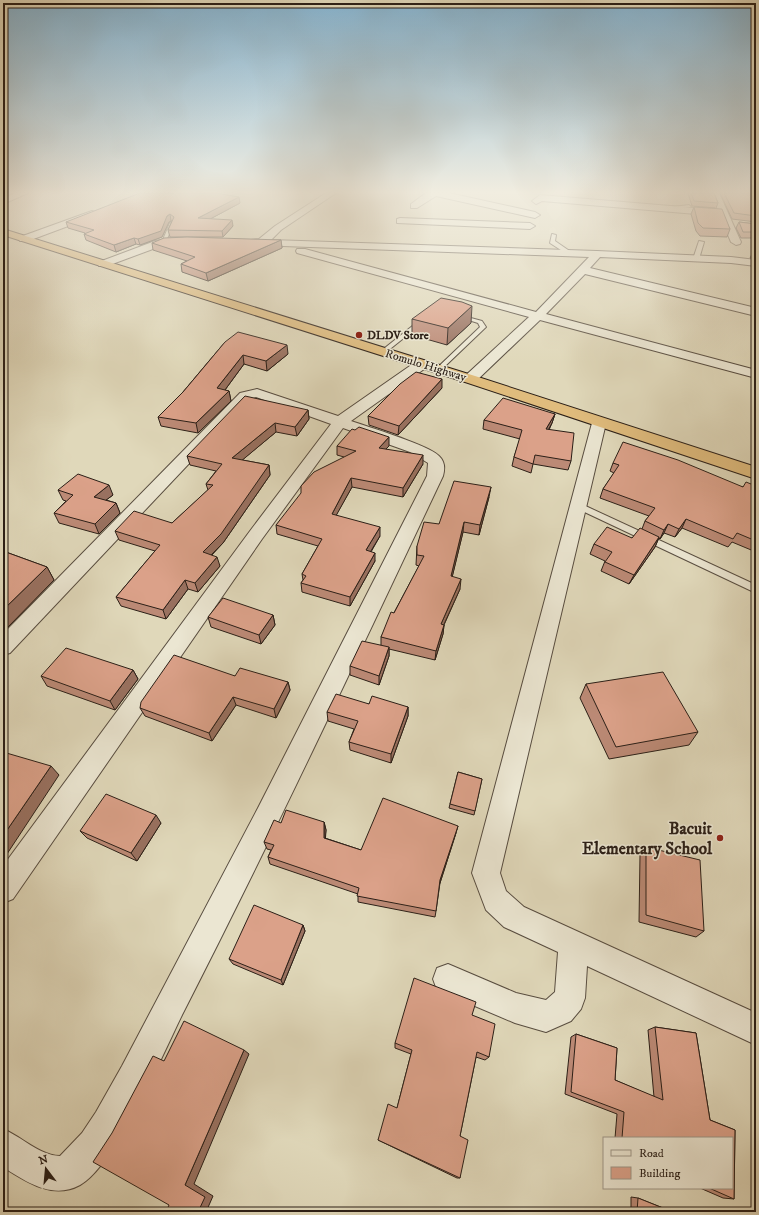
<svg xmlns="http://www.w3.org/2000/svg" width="759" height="1215" viewBox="0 0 759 1215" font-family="'IM FELL DW Pica',serif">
	<rect width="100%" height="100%" fill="#e0d8ba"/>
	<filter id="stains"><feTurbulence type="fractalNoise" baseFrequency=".005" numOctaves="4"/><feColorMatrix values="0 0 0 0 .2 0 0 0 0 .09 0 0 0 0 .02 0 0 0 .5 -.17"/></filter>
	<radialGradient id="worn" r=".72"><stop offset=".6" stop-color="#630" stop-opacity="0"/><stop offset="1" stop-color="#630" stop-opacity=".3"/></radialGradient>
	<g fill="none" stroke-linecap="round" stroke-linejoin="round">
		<defs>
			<g id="lane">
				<polygon points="689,205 691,207 667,209 665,208"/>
				<polygon points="172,222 174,223 166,241 162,242 170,223"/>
				<polygon points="552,234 556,235 555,241 571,252 571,254 567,254 550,243"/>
				<polygon points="699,241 704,242 699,259 696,261 693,259"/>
				<polygon points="456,314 482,321 486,327 441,370 437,370 437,368 480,327 478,323 456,316"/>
				<polygon points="420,320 425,321 385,353 381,353 381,351"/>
				<polygon points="579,503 756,585 756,593 576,508 575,506 576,504"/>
			</g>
			<g id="street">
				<polygon points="16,193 28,193 3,204 3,198"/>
				<polygon points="326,193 336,193 281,230 271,240 597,251 731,257 756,260 756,266 731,263 600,257 590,268 756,308 756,316 585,274 546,314 756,370 756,378 540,320 475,382 465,382 463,379 465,376 529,317 297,253 296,251 297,249 305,249 536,312 589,257 255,245 250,242 251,240 259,239 275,226"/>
				<polygon points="426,193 449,193 535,212 540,215 535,218 436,196 417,208 411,208 411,204"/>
				<polygon points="711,193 719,193 741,242 740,244 736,245 731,242 720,216 542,201 536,204 532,201 540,195 718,210"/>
				<polygon points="92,211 95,212 95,216 28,241 20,241 19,239 20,237"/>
				<polygon points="400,218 530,223 535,226 530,229 397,223 397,219"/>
				<polygon points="179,237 183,238 184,240 183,242 161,246 107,266 99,266 98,264 99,262 155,241"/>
				<path d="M422 360 427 361 429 364 427 367 351 421C368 427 429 445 439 456 445 462 445 468 443 476 358 656 273 837 182 1015 163 1054 115 1166 80 1185 53 1200 26 1182 3 1167V1129C22 1137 39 1155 60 1156L82 1133 96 1112 122 1066 258 808 427 476 428 463 410 452 343 428 262 539 13 899 3 903V866L250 531 331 424 256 397 250 399 10 653 3 655V634L240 393 257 389 338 416 417 361Z"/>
				<polygon points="599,419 604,420 606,423 500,873 506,891 524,907 756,1013 756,1045 587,966 585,998 581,1009 571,1021 546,1032 515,1023 437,990 433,979 437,968 448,964 516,993 546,1000 555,992 558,952 504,927 486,910 472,873 592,423 594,420"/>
			</g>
			<polygon id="highway" points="3,229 475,376 756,467 756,479 465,382 3,235"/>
		</defs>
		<use href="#lane" stroke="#584d40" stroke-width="2"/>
		<use href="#street" stroke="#584d40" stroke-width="2"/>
		<use href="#highway" stroke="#2b1f17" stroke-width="2"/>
		<use href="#lane" fill="#ebe6d2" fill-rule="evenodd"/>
		<use href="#street" fill="#ebe6d2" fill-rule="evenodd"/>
		<use href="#highway" fill="#e0bc7d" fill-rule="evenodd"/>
	</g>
	<g fill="#bc8a76" stroke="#2b1f17">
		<polygon points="688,193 714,193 718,203 716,208 730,229 727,237 700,236 696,231 691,214 694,207 715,208 692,206"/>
		<polygon points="720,193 756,193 756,222 732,219"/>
		<polygon points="226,195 240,203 210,219 233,226 223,237 170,237 168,230 172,221 171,221 169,222 162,237 140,245 136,244 116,252 86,240 84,234 85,233 68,228 66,222"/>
		<polygon points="739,222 756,224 756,238 741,238 736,228"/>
		<polygon points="281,240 282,248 208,281 182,272 181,264 187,261 153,250 152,243"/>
		<polygon points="756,250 756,259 750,258 753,252"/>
		<polygon points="412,319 471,323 447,345 412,335"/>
		<polygon points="225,342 288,354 267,371 244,364 225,390 229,391 231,401 198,433 161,426 158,417 183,392"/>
		<polygon points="442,388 398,435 369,425 368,416"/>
		<polygon points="308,410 309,419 297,436 276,432 242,460 269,465 270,475 223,543 212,555 220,566 198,592 188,589 166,619 121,606 116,597 155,551 119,540 115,531 172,523 208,490 206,484 216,471 190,465 187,456"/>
		<polygon points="555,414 552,423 549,430 571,461 568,470 533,464 531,473 512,466 514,457 520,439 483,429 484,420"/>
		<polygon points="337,446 389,446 386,449 423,464 403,497 352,487 336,515 380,536 371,552 375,561 350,606 302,592 301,583 303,580 302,574 318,546 277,534 276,525 344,457 337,455"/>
		<polygon points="613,463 743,487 756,486 756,552 732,542 728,547 682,528 675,537 664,533 660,539 659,538 655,547 629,584 601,571 605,561 590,554 594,544 632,538 642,529 645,521 649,516 600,498 603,489 614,473 610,471"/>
		<polygon points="58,490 113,495 106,500 116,503 120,513 99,534 59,523 54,513 66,501 63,500"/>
		<polygon points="489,497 479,535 463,532 452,577 460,589 444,625 443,634 435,660 389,649 389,656 379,685 350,675 350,666 381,645 381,637 419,566 416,565 417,546 439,524"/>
		<polygon points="3,551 47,567 54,580 7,628 3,627"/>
		<polygon points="273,615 275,625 261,644 211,627 208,617"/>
		<polygon points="133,670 138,679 115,710 47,686 41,676"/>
		<polygon points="235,676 288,682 290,690 276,718 236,705 212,741 145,716 140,708"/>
		<polygon points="586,684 698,732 689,745 609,759 580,698"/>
		<polygon points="369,704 408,707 408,716 391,763 350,750 349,742 354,729 328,721 327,712"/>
		<polygon points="458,772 482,779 474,815 449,808"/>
		<polygon points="324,822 326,830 325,838 361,850 456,833 440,883 436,911 435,917 358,902 358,894 270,864 268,857 271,850 267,849 264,842 281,823"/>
		<polygon points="161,823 137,861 87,838 80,831"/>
		<polygon points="646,847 704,931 696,937 639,922 640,855"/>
		<polygon points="303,925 305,931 283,985 233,964 229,959"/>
		<polygon points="472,1015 489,1057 485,1060 476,1057 460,1136 460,1178 457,1178 378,1140 397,1108 411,1054 395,1048 395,1043"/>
		<polygon points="655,1027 696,1033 710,1120 735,1130 734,1199 723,1198 700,1188 732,1188 732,1138 615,1138 617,1114 565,1094 571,1037 576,1034 617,1048 615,1080 654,1097 648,1030"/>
		<polygon points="631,1197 638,1198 673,1212 631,1212"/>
	</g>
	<g fill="#997160" stroke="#2b1f17">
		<polygon points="239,197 240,203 199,225 198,218"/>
		<polygon points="170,214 171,221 169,222 162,237 140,245 138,239"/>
		<polygon points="232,220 233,226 223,237 222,231"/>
		<polygon points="134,238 136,244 116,252 114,245"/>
		<polygon points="281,240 282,248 208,281 206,273"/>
		<polygon points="472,306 471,323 447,345 448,328"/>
		<polygon points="287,345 288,354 267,371 266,361"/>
		<polygon points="243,355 244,364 219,398 217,388"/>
		<polygon points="442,379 442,388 398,435 399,426"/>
		<polygon points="229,391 231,401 198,433 196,423"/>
		<polygon points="308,410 309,419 297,436 295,427"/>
		<polygon points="555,414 552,423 544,438 546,429"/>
		<polygon points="275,423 276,432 234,467 232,458"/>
		<polygon points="389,437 389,446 379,456 379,448"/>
		<polygon points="423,455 423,464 403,497 403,488"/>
		<polygon points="269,465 270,475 223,543 205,561 203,552"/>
		<polygon points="351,478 352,487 332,523 332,514"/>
		<polygon points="109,485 113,495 98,506 94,497"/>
		<polygon points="491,487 489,497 479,535 480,525"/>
		<polygon points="116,503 120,513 99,534 95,524"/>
		<polygon points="686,519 682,528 675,537 679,529"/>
		<polygon points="464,522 463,532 450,586 451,576"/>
		<polygon points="668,524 664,533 660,539 664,530"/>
		<polygon points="380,527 380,536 366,559 366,550"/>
		<polygon points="659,537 655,547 629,584 634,575"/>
		<polygon points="375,553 375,561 350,606 350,597"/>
		<polygon points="217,557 220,566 198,592 195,583"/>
		<polygon points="47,567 54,580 7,628 3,623 3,610"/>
		<polygon points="461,579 460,589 440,633 441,624"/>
		<polygon points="185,580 188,589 166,619 163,610"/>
		<polygon points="273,615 275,625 261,644 259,635"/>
		<polygon points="444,625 443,634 435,660 436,651"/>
		<polygon points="389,647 389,656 379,685 379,676"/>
		<polygon points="133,670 138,679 115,710 110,701"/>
		<polygon points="288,682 290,690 276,718 274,709"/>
		<polygon points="233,697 236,705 212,741 209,733"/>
		<polygon points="408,707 408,716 391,763 391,754"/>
		<polygon points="51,766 59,775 3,860 3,836"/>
		<polygon points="156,815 161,823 137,861 131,853"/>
		<polygon points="324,822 326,830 325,845 324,838"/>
		<polygon points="458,826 456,833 439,886 440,880"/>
		<polygon points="303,925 305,931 283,985 281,980"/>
		<polygon points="244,1050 249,1054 194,1184 213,1196 206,1212 198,1212 185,1185"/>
	</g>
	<g fill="#dba189" stroke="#2b1f17">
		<polygon points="140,193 216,193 239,197 198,218 232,220 222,231 168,230 174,217 170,214 167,216 161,231 138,239 134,238 114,245 84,234 94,230 66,222"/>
		<polygon points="691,193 714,193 718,203 694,201"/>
		<polygon points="724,193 756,193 756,216 734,213"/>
		<polygon points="694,207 722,209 730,229 703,228 698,223"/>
		<polygon points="739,222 756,224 756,232 743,232"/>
		<polygon points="187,237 281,240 206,273 181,264 195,257 152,243 164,238"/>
		<polygon points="441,298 462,302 472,306 448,328 412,319"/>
		<polygon points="238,332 287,345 266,361 243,355 217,388 229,391 196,423 158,417 183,392 225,342"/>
		<polygon points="416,372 442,379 399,426 368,416 400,384"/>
		<polygon points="245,396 308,410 295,427 275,423 232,458 269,465 221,534 203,552 217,557 195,583 185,580 163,610 116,597 160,545 115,531 134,511 172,523 213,485 206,484 222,464 187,456"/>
		<polygon points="503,398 555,414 546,429 574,433 571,461 535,455 533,464 514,457 522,430 484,420"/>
		<polygon points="359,427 389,437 379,448 423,455 403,488 351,478 332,514 380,527 366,550 375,553 350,597 301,583 306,576 302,574 322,539 276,525 301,493 301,486 314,472 356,451 337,446 352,429 355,430"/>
		<polygon points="623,442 678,460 743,487 746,482 756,486 756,541 737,533 733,539 686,519 679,529 668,524 664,530 645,521 655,508 603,489 619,465 613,463"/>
		<polygon points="78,474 109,485 94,497 116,503 95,524 54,513 73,495 58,490"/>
		<polygon points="454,481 491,487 480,525 464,522 451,576 461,579 441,624 444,625 436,651 381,637 391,612 394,613 424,556 417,555 417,546 424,522 439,524"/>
		<polygon points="607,527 632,538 640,528 659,537 634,575 605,562 612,552 594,544"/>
		<polygon points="3,551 47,567 3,610"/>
		<polygon points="223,598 273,615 259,635 208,617"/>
		<polygon points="362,641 389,647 379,676 350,666"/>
		<polygon points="66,648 133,670 110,701 41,676"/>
		<polygon points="174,655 235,676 240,668 288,682 274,709 233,697 209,733 140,708 141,702"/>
		<polygon points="663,672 698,732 616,747 586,684"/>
		<polygon points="336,694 369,704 372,696 408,707 391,754 349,742 358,721 327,712"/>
		<polygon points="3,752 51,766 3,836"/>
		<polygon points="458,772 482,779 475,811 450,804"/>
		<polygon points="106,794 156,815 131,853 80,831"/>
		<polygon points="383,798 458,826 440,880 436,911 357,896 359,888 268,857 274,845 264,842 274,820 281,823 286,810 324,822 324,838 361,850"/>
		<polygon points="646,847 700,860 704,931 646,915"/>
		<polygon points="254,905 303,925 281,980 229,959"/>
		<polygon points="414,978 476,1002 472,1015 495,1024 489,1057 477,1052 460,1136 468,1140 460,1178 378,1140 388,1104 397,1108 412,1050 395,1043"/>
		<polygon points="184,1021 244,1050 185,1185 205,1197 198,1212 166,1212 169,1205 93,1162 112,1133 153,1056 164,1061"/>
		<polygon points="655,1027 696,1033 710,1120 735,1130 734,1199 709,1188 732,1188 732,1138 622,1138 624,1112 571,1092 576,1034 617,1048 615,1080 663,1100"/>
		<polygon points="638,1198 673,1212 637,1212"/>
	</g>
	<linearGradient id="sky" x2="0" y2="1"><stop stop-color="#86b6d4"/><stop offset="0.53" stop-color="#f1ede0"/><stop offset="1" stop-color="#f1ede0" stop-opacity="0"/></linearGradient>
	<rect width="759" height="363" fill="url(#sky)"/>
	<g fill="#8f2418" stroke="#ebe6d2" stroke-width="1.5">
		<circle cx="359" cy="335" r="4"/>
		<circle cx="720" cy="838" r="4"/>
	</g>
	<g text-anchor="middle" stroke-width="3" stroke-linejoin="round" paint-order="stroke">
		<g font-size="12" font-weight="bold" fill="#2b1f17" stroke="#ebe6d2" text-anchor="start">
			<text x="367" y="339">DLDV Store</text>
		</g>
		<g font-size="12" fill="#2b1f17" stroke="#ebe6d2">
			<text transform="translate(426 365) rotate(17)" y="4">Romulo Highway</text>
		</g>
		<g font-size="17" font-weight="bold" fill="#2b1f17" stroke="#ebe6d2" text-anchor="end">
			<text x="712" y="834">Bacuit<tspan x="712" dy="20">Elementary School</tspan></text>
		</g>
	</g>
	<rect width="759" height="1215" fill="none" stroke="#e0d8ba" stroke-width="16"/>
	<rect x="4" y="4" width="751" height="1207" fill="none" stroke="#2b1f17" stroke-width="2"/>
	<rect x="8" y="8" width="743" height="1199" fill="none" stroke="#2b1f17"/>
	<rect x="603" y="1137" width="130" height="52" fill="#ebe6d2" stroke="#9e9687"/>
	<rect x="611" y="1150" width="20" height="6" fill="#ebe6d2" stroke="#9e9687"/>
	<text x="639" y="1157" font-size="12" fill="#2b1f17">Road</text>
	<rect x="611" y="1167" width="20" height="12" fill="#dba189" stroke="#9e9687"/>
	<text x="639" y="1177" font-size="12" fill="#2b1f17">Building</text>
	<g transform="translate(46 1169) rotate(344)" stroke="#ebe6d2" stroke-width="3" paint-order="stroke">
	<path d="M0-3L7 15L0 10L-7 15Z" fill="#2b1f17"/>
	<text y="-6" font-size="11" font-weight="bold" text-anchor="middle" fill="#2b1f17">N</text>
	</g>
	<rect width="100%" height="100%" filter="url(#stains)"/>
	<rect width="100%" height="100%" fill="url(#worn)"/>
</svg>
